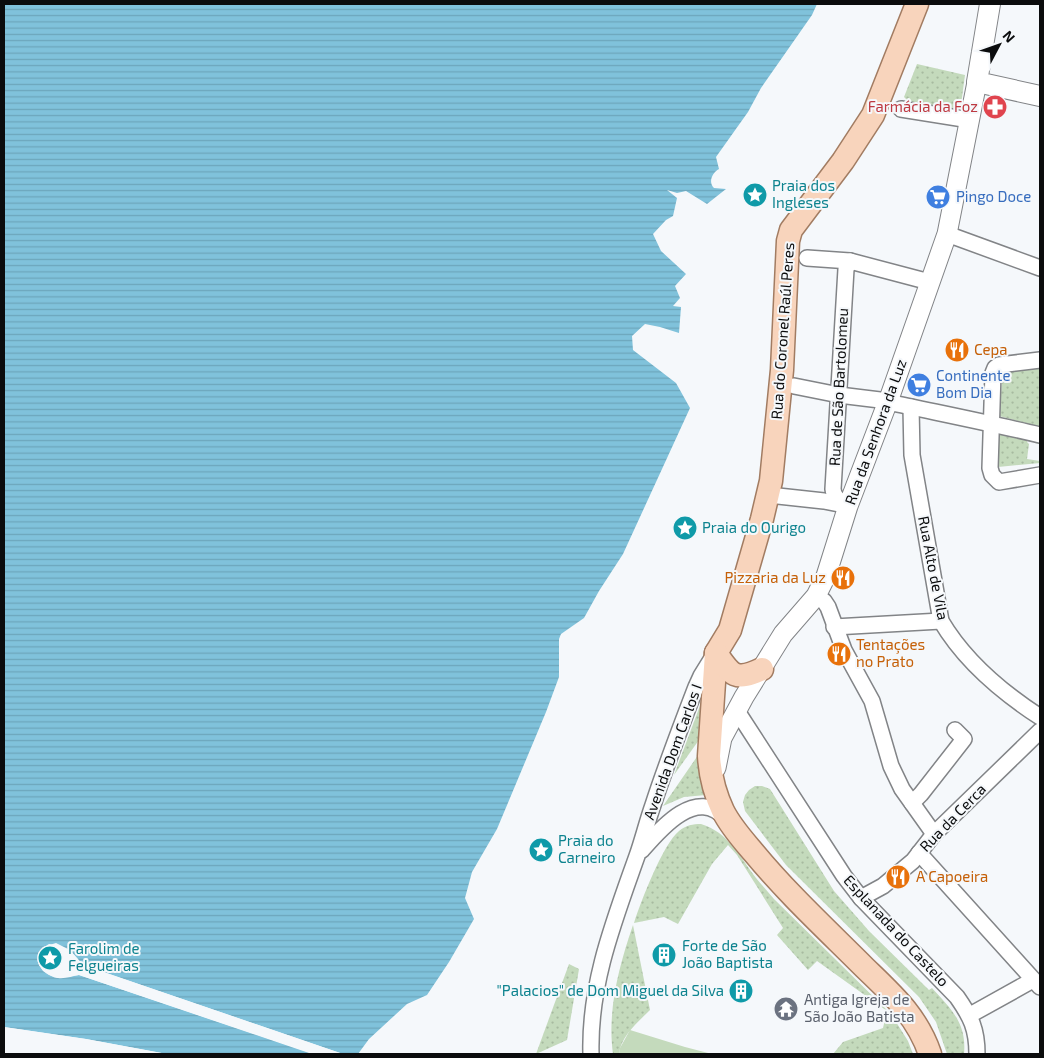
<svg xmlns="http://www.w3.org/2000/svg" width="1044" height="1058" viewBox="0 0 1044 1058" font-family="'Exo 2',sans-serif">
	<defs>
		<pattern id="green-dots" width="8" height="8" patternUnits="userSpaceOnUse" patternTransform="scale(1.25)"><rect width="8" height="8" fill="#c4dabc"/><path d="M2 2h.1M6 6h.1" fill="none" stroke="#a7baa0" stroke-width="1.8" stroke-linecap="round"/></pattern>
		<pattern id="water-rules" width="6" height="5" patternUnits="userSpaceOnUse" patternTransform="scale(1.25)"><rect width="6" height="5" fill="#80c2db"/><path d="M0 2.5h6" fill="none" stroke="#6da6bb"/></pattern>
	</defs>
	<rect width="100%" height="100%" fill="#f5f8fb"/>
	<g fill="url(#green-dots)">
		<polygon points="917,64 965,75 960,112 909,102 904,97"/>
		<polygon points="1040,366 1040,427 999,416 1003,370"/>
		<polygon points="999,429 1040,440 1040,444 1035,443 1035,440 1028,438 1027,442 1029,444 1027,459 1040,461 1040,463 998,467"/>
		<polygon points="707,687 704,733 674,775"/>
		<polygon points="703,748 706,795 684,797 663,806"/>
		<path d="M755 786H762L770 789 834 891 869 931 929 990 932 988C951 1009 967 1023 964 1054H947L936 1022 919 997 786 865 745 811 743 802 745 795 749 790Z"/>
		<path d="M701 824C728 832 740 857 756 878 762 885 768 892 774 899L891 1014 908 1041 913 1054H833L843 1042 883 1028 887 1011 817 961 808 970 777 935 783 928 737 855 728 845 712 864 678 924 664 917 634 923C641 901 663 844 679 831 686 825 693 824 701 824Z"/>
		<path d="M633 925 650 1010C637 1023 621 1036 619 1054H613C607 1011 619 966 633 925Z"/>
		<polygon points="569,964 579,969 567,1040 536,1054"/>
	</g>
	<polygon fill="#c4dabc" points="630,1030 685,1047 712,1054 619,1054 620,1048"/>
	<path fill="url(#water-rules)" d="M4 4H817L812 15 761 88 748 112 716 157 719 169C712 173 708 182 714 188L726 189 707 204 686 191 677 193 667 190 677 198 673 216 666 220 653 234 661 251 686 274 675 286 680 298 673 306 681 307 679 333 660 327 645 324 632 336 633 350 676 383 690 408 623 554 599 591 584 618 561 634 559 639V677L546 712 497 829 472 872 465 898 474 919 449 962 427 995 407 1004 369 1039 358 1054H343L83 965C71 951 68 947 49 944 46 946 41 949 39 952 32 964 48 977 58 978 65 979 73 976 79 975L312 1054H167L86 1039 4 1027Z"/>
	<g fill="#f5f8fb">
		<polygon points="56,943 70,950 83,965 343,1054 335,1054 82,967 69,952 55,946 45,949 40,959 45,969 50,973 58,976 80,973 312,1051 314,1054 79,975 58,978 49,975 43,971 39,965 38,959 39,952 43,947"/>
		<polygon points="4,1027 86,1039 167,1054 154,1054 86,1042 4,1030"/>
	</g>
	<g fill="none" stroke-linecap="round" stroke-linejoin="round">
		<defs>
			<g id="minor">
				<polyline points="901,109 970,120"/>
				<polyline points="947,234 1040,268"/>
				<polyline points="807,258 850,261 922,280 930,284"/>
				<polyline points="1040,360 999,365 995,368 993,373 990,468 992,475 999,482 1040,475"/>
				<polyline points="794,386 839,395 880,400"/>
				<path d="M888 402C939 413 990 423 1040 435"/>
				<path d="M911 407 912 455 941 621C964 660 1003 693 1040 717"/>
				<polyline points="778,496 824,501 844,505"/>
				<path d="M848 506C841 501 834 499 833 489L846 269 850 261"/>
				<polyline points="816,596 824,601 828,607 844,650 872,701 891,766 902,789 934,834"/>
				<polyline points="834,627 941,621"/>
				<path d="M737 711 844 876 861 898 957 997C971 1017 977 1029 977 1054"/>
				<polyline points="912,803 921,794 964,739 955,730"/>
				<path d="M642 850C661 828 697 786 726 819"/>
				<polyline points="919,853 1040,987"/>
				<polyline points="861,898 883,886 913,861 934,834 1040,731"/>
				<polyline points="970,1015 1033,980"/>
				<path d="M591 1054C589 984 614 921 637 856 643 839 647 822 653 805 666 765 681 726 696 687L701 676 714 655"/>
			</g>
			<polyline id="tertiary" points="716,768 722,738 744,697 783,634 816,596 826,576 848,506 890,396 947,234 977,82"/>
			<polyline id="secondary" points="990,4 977,82 1040,96"/>
			<g id="primary">
				<path d="M917 4 873 115 843 161 791 230 788 241 782 370 771 481 762 519 730 630 716 653 709 756C710 774 715 794 723 811 731 827 743 840 754 853 788 894 827 930 865 968 893 995 917 1016 930 1054"/>
				<path d="M716 653C731 675 735 682 762 669"/>
			</g>
		</defs>
		<use href="#minor" stroke="#828487" stroke-width="18"/>
		<use href="#tertiary" stroke="#828487" stroke-width="21"/>
		<use href="#secondary" stroke="#828487" stroke-width="22"/>
		<use href="#primary" stroke="#a27c62" stroke-width="25"/>
		<use href="#minor" stroke="#fff" stroke-width="15"/>
		<use href="#tertiary" stroke="#fff" stroke-width="19"/>
		<use href="#secondary" stroke="#fff" stroke-width="20"/>
		<use href="#primary" stroke="#f8d4bc" stroke-width="22"/>
	</g>
	<defs>
		<symbol id="pharmacy-disc" viewBox="-11 -11 22 22"><circle r="9.5" fill="#e0444e" stroke="#f5f8fb"/><path d="M-2-6h4v4h4v4h-4v4h-4v-4h-4v-4h4Z" fill="#fff"/></symbol>
		<symbol id="sight-disc" viewBox="-11 -11 22 22"><circle r="9.5" fill="#0f9aa8" stroke="#f5f8fb"/><path d="M0-6L1.8-2.2L6-1.7L2.9 1.2L3.7 5.4L0 3.3L-3.7 5.4L-2.9 1.2L-6-1.7L-1.8-2.2Z" fill="#fff"/></symbol>
		<symbol id="supermarket-disc" viewBox="-11 -11 22 22"><circle r="9.5" fill="#3f7fe0" stroke="#f5f8fb"/><path d="M-6-5.5h2.5l.6 2H6L4.5 2H-2.5L-4.4-4H-6ZM-1.5 3.2a1.3 1.3 0 1 0 .1 0ZM3 3.2a1.3 1.3 0 1 0 .1 0Z" fill="#fff"/></symbol>
		<symbol id="restaurant-disc" viewBox="-11 -11 22 22"><circle r="9.5" fill="#e8710a" stroke="#f5f8fb"/><path d="M-5-6h1v4h1v-4h1v4h1v-4h1v5L-1.5 .5V6h-2V.5L-5-1ZM5-6V6H3V1.5H1.5Q1.5-4 5-6Z" fill="#fff"/></symbol>
		<symbol id="building-disc" viewBox="-11 -11 22 22"><circle r="9.5" fill="#0f9aa8" stroke="#f5f8fb"/><path d="M-4-6H4V6H1V3H-1V6H-4ZM-2.5-4.3h1.7v1.8h-1.7ZM.8-4.3h1.7v1.8H.8ZM-2.5-1h1.7V.8h-1.7ZM.8-1h1.7V.8H.8Z" fill="#fff"/></symbol>
		<symbol id="temple-disc" viewBox="-11 -11 22 22"><circle r="9.5" fill="#6b7280" stroke="#f5f8fb"/><path d="M0-6L5-2H3V0L6.5 2.5H4V6H1.5V3h-3V6H-4V2.5H-6.5L-3 0V-2H-5Z" fill="#fff"/></symbol>
	</defs>
	<g fill-rule="evenodd">
		<use href="#pharmacy-disc" x="981" y="93" width="28" height="28"/>
		<use href="#sight-disc" x="741" y="181" width="28" height="28"/>
		<use href="#supermarket-disc" x="924" y="183" width="28" height="28"/>
		<use href="#restaurant-disc" x="943" y="336" width="28" height="28"/>
		<use href="#supermarket-disc" x="905" y="371" width="28" height="28"/>
		<use href="#sight-disc" x="671" y="514" width="28" height="28"/>
		<use href="#restaurant-disc" x="829" y="564" width="28" height="28"/>
		<use href="#restaurant-disc" x="825" y="640" width="28" height="28"/>
		<use href="#sight-disc" x="527" y="836" width="28" height="28"/>
		<use href="#restaurant-disc" x="884" y="863" width="28" height="28"/>
		<use href="#building-disc" x="650" y="941" width="28" height="28"/>
		<use href="#sight-disc" x="36" y="944" width="28" height="28"/>
		<use href="#building-disc" x="727" y="977" width="28" height="28"/>
		<use href="#temple-disc" x="772" y="995" width="28" height="28"/>
	</g>
	<g text-anchor="middle" stroke-width="4" stroke-linejoin="round" paint-order="stroke">
		<g font-size="15" fill="#be3a42" stroke="#f5f8fb" text-anchor="end">
			<text x="978" y="112">Farmácia da Foz</text>
		</g>
		<g font-size="15" fill="#0d838f" stroke="#f5f8fb" text-anchor="start">
			<text x="772" y="191">Praia dos<tspan x="772" dy="17">Ingleses</tspan></text>
			<text x="702" y="533">Praia do Ourigo</text>
			<text x="558" y="846">Praia do<tspan x="558" dy="17">Carneiro</tspan></text>
			<text x="682" y="951">Forte de São<tspan x="682" dy="17">João Baptista</tspan></text>
			<text x="68" y="954">Farolim de<tspan x="68" dy="17">Felgueiras</tspan></text>
			<text x="724" y="996" text-anchor="end">"Palacios" de Dom Miguel da Silva</text>
		</g>
		<g font-size="15" fill="#366cbe" stroke="#f5f8fb" text-anchor="start">
			<text x="956" y="202">Pingo Doce</text>
			<text x="936" y="381">Continente<tspan x="936" dy="17">Bom Dia</tspan></text>
		</g>
		<g font-size="15" fill="#0b0c0d" stroke="#f5f8fb">
			<text transform="translate(783 331) rotate(-86)" y="5">Rua do Coronel Raúl Peres</text>
			<text transform="translate(839 387) rotate(-87)" y="5">Rua de São Bartolomeu</text>
			<text transform="translate(876 432) rotate(-70)" y="5">Rua da Senhora da Luz</text>
			<text transform="translate(933 568) rotate(79)" y="5">Rua Alto de Vila</text>
			<text transform="translate(673 752) rotate(-70)" y="5">Avenida Dom Carlos I</text>
			<text transform="translate(953 818) rotate(-46)" y="5">Rua da Cerca</text>
			<text transform="translate(896 931) rotate(47)" y="5">Esplanada do Castelo</text>
		</g>
		<g font-size="15" fill="#c56008" stroke="#f5f8fb" text-anchor="start">
			<text x="974" y="355">Cepa</text>
			<text x="826" y="583" text-anchor="end">Pizzaria da Luz</text>
			<text x="856" y="650">Tentações<tspan x="856" dy="17">no Prato</tspan></text>
			<text x="916" y="882">A Capoeira</text>
		</g>
		<g font-size="15" fill="#5b616d" stroke="#f5f8fb" text-anchor="start">
			<text x="804" y="1005">Antiga Igreja de<tspan x="804" dy="17">São João Batista</tspan></text>
		</g>
	</g>
	<rect width="1044" height="1058" fill="none" stroke="#0b0c0d" stroke-width="10"/>
	<g transform="translate(999 45) rotate(49)" stroke="#f5f8fb" stroke-width="4" paint-order="stroke">
	<path d="M0-4L9 19L0 12L-9 19Z" fill="#0b0c0d"/>
	<text y="-8" font-size="14" font-weight="bold" text-anchor="middle" fill="#0b0c0d">N</text>
	</g>
</svg>
